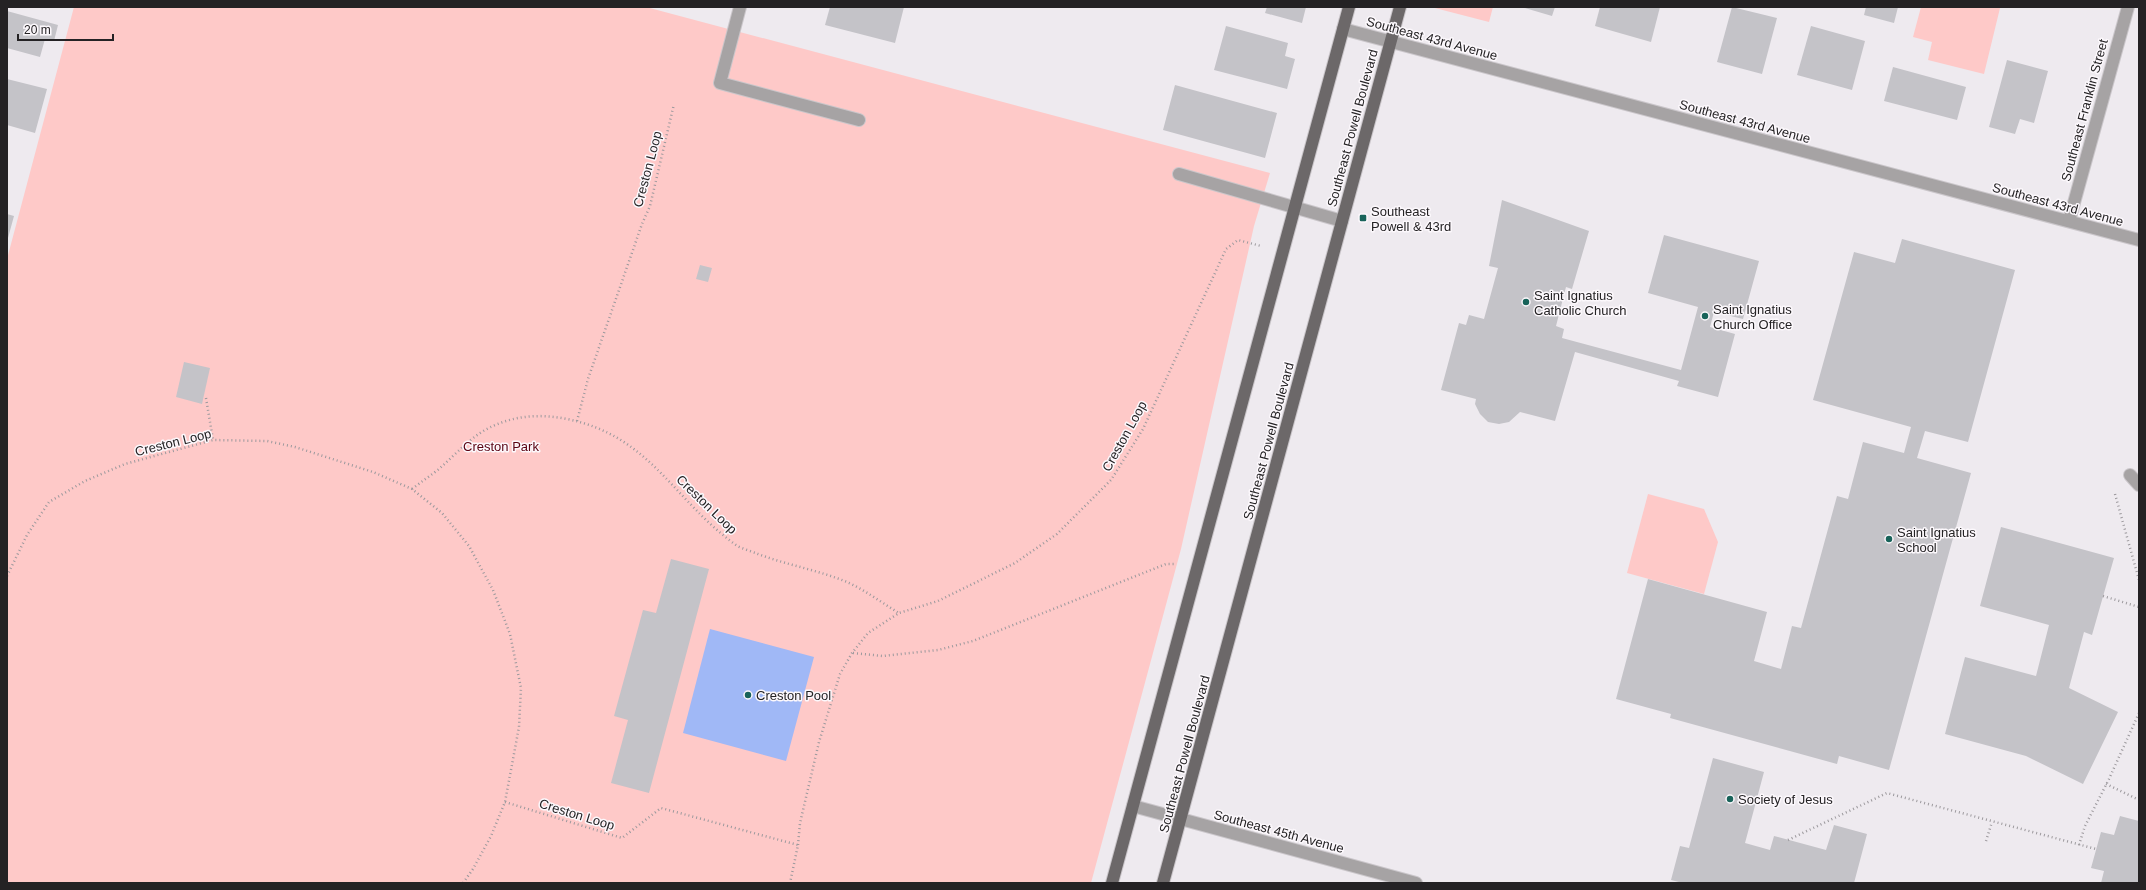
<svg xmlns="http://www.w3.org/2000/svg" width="2146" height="890" viewBox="0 0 2146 890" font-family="Arial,sans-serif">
	<rect width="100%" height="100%" fill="#eeeaef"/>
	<g fill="#fec9c8">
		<polygon points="74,7 646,7 1270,173 1254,226 1181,549 1091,883 7,883 7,259"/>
		<polygon points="1431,7 1493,7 1489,22"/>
		<polygon points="1921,7 2000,8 1984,74 1928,60 1932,42 1913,37"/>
		<polygon points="1648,494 1704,509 1718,542 1704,594 1627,573"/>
	</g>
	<polygon fill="#a0b8f6" points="710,629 814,657 786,761 683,733"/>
	<g fill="#c4c3c8">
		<polygon points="830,7 904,7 895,43 825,25"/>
		<polygon points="1267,7 1306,7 1302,23 1265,13"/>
		<polygon points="1521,7 1555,7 1552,16"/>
		<polygon points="1600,7 1660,7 1651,42 1595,26"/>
		<polygon points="1732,7 1777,18 1762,74 1717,62"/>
		<polygon points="1866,7 1898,7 1894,23 1864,15"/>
		<polygon points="7,11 58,25 54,41 45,39 40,57 7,48"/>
		<polygon points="1226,26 1288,43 1285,56 1295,59 1287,89 1214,70"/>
		<polygon points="1811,26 1865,41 1852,90 1797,75"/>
		<polygon points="2007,60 2048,71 2034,123 2020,119 2015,134 1989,127"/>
		<polygon points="1893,67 1966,87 1957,120 1884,101"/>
		<polygon points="7,79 47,89 35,133 7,125"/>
		<polygon points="1175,85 1277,113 1265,158 1163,130"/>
		<polygon points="1502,200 1589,231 1572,289 1566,287 1556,326 1564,329 1562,338 1681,370 1698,307 1648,293 1664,235 1759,261 1743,319 1714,312 1710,327 1735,334 1718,397 1677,386 1679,381 1575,352 1555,421 1520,412 1509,422 1499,424 1488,422 1480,414 1475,404 1476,399 1441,390 1459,323 1466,325 1469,315 1484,319 1498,268 1489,266"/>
		<polygon points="7,214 14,216 8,238 7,238"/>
		<polygon points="1902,239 2015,270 1968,442 1925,431 1917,458 1971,473 1889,770 1839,756 1837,764 1670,718 1671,714 1616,699 1648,579 1767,612 1754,661 1781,669 1792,626 1801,628 1837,496 1848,499 1863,442 1904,453 1911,427 1813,400 1854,252 1895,263"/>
		<polygon points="700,265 712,268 708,282 696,279"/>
		<polygon points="184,362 210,368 202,404 176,397"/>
		<polygon points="2001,527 2114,558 2092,635 2084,632 2069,688 2118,712 2083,784 2026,756 1945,734 1965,657 2036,676 2049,625 1980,606"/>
		<polygon points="671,559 709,569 649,793 611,783 628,720 614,716 643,610 656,613"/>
		<polygon points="1713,758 1764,772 1745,843 1770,850 1774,836 1826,850 1834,825 1867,834 1854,883 1683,883 1671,880 1680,846 1689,848"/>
		<polygon points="2120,816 2139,821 2139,883 2101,883 2104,871 2091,868 2101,832 2114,835"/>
	</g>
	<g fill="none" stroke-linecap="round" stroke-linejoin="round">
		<defs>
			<g id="minor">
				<polyline points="740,7 720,83 859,120"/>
				<polyline points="1343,29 2139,240"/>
				<polyline points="1179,174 1342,221"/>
				<polyline points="2069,221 2128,7"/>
				<polyline points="2130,475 2139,485"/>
				<polyline points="1133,806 1416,883"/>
			</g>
			<g id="major">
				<polyline points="1112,883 1349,7"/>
				<polyline points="1163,883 1400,7"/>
			</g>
		</defs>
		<use href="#minor" stroke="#cac6ca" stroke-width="14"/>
		<use href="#major" stroke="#cac6ca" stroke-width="14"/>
		<g stroke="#9c999d" stroke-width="2.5" stroke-dasharray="1 3" stroke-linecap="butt">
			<polyline points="206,398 213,440"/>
			<polyline points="577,421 588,379 642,224 650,206 674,104"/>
			<path d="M412 489C421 482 430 476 439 469 456 454 472 435 493 426 517 415 542 414 567 419 651 436 673 500 736 545 742 549 751 551 758 554 787 565 818 570 847 582 865 590 882 603 899 613"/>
			<polyline points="2115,494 2139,580"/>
			<polyline points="7,576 27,535 49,502 85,481 125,464 213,440 267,441 295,447 373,472 412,489 442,513 469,546 493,590 510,634 521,688 519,727 505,802 491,836 473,869 463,883"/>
			<polyline points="2103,596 2139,607"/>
			<polyline points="853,653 883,656 901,654 938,650 973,641 1166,564 1175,564"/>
			<polyline points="2106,784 2139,800"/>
			<polyline points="505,802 622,838 661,808 798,845 790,883"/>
			<polyline points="1788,840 1887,793 2096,849"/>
			<polyline points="1986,841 1992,822"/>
			<polyline points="798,845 800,823 819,742 840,674 852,653 868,633 899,613 938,601 1015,563 1057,534 1111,480 1143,429 1226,249 1238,240 1261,246"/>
			<polyline points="2079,845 2085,826 2109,779 2139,713"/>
		</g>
		<use href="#minor" stroke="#a6a3a4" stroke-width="12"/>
		<use href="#major" stroke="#6c6869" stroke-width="12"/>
	</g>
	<g fill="#18635a" stroke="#fcf8fc" stroke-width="1.5">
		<rect x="1359" y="214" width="8" height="8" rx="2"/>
		<circle cx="1526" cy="302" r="4"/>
		<circle cx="1705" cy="316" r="4"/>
		<circle cx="1889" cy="539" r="4"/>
		<circle cx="748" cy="695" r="4"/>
		<circle cx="1730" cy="799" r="4"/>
	</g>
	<g text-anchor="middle" stroke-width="3" stroke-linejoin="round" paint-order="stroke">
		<g font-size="13" fill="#242224" stroke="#fcf8fc">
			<text transform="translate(1432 38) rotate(15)" y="5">Southeast 43rd Avenue</text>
			<text transform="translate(2084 110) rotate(-75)" y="5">Southeast Franklin Street</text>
			<text transform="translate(1745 121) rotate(15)" y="5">Southeast 43rd Avenue</text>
			<text transform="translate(1352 128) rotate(-75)" y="5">Southeast Powell Boulevard</text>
			<text transform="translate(647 169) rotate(-75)" y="5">Creston Loop</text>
			<text transform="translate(2058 204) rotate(15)" y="5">Southeast 43rd Avenue</text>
			<text transform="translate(1124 436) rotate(-61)" y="5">Creston Loop</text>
			<text transform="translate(1268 441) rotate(-75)" y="5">Southeast Powell Boulevard</text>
			<text transform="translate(173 442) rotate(-14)" y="5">Creston Loop</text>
			<text transform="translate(707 504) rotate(44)" y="5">Creston Loop</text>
			<text transform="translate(1184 754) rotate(-75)" y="5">Southeast Powell Boulevard</text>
			<text transform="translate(577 814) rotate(17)" y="5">Creston Loop</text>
			<text transform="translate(1279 831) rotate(15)" y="5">Southeast 45th Avenue</text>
		</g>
		<g font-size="13" fill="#242224" stroke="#fcf8fc" text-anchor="start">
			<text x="1371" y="216">Southeast<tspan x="1371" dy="15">Powell &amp; 43rd</tspan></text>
			<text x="1534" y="300">Saint Ignatius<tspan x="1534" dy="15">Catholic Church</tspan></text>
			<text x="1713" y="314">Saint Ignatius<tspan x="1713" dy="15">Church Office</tspan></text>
			<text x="1897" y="537">Saint Ignatius<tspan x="1897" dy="15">School</tspan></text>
			<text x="756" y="700">Creston Pool</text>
			<text x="1738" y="804">Society of Jesus</text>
		</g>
		<g font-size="13" fill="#5a0312" stroke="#fcf8fc">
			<text x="501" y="451">Creston Park</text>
		</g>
	</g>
	<rect width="2146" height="890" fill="none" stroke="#242224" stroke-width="16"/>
	<path d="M18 34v6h95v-6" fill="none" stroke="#242224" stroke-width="2"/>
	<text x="24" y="34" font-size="12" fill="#242224" stroke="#fcf8fc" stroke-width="3" paint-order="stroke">20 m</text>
</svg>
